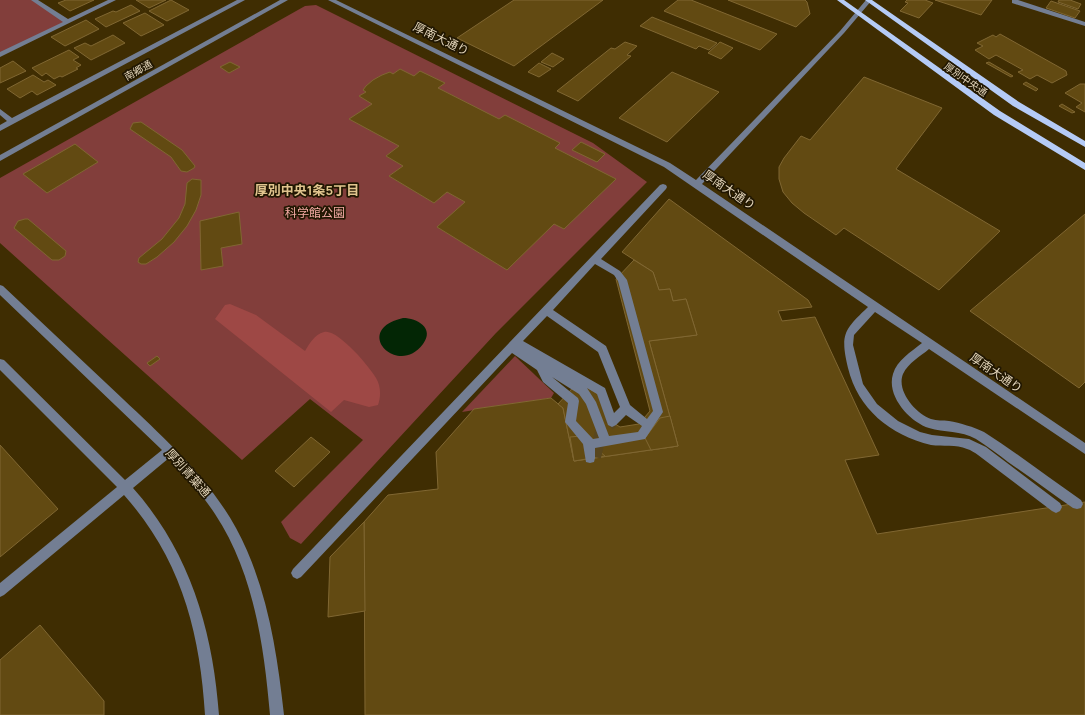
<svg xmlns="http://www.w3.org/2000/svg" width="1085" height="715" viewBox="0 0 1085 715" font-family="Manrope,'Noto Sans JP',sans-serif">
	<rect width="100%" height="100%" fill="#3f2d02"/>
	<g fill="#823e3b">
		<polygon points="0,0 34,0 68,22 0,55"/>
		<polygon points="316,5 593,143 647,182 496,333 301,544 290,538 281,522 363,440 310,399 242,460 0,243 0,178 305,6"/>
		<polygon points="515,356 554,393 551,398 462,412"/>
	</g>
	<path fill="#9e4845" d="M230 304 256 315 305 351C310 343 314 335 324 332 337 328 370 367 376 378 381 386 381 397 378 405L369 407 344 400 331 412 215 319 225 305Z"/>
	<path fill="#032605" d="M403 318C417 318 435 328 423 344 398 378 351 330 403 318Z"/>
	<g fill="#624a12" stroke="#806732">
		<polygon points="66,0 94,0 70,11 58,3"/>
		<polygon points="136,0 166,0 149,8"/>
		<polygon points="171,0 189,10 167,21 149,11"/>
		<polygon points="514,0 603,0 514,66 457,38"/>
		<polygon points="678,0 691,0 777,34 760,50 664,11"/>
		<polygon points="728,0 805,0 807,2 810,14 796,27"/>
		<polygon points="907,0 925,0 933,3 919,18 900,11 908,3 905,2"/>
		<polygon points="935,0 992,0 981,15"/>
		<polygon points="1059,0 1070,0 1081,4 1078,9 1058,2"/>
		<polygon points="1051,1 1080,11 1075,18 1046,8"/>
		<polygon points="131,5 140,11 106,27 95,19 113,11 116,12"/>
		<polygon points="145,13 164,25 141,36 123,23"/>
		<polygon points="652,17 717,43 709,50 699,46 696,49 640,26"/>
		<polygon points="86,20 99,29 65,46 51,37"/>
		<polygon points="1000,34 1066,71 1067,75 1052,83 1037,75 1030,79 1018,72 1023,70 996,55 989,59 975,50 983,46 977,43 993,35 996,37"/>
		<polygon points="113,35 125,43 91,60 74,48 85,43 91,46"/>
		<polygon points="625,42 637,46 627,55 631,56 578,101 557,91 611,48 615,49"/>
		<polygon points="720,42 733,48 721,59 708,53"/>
		<polygon points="69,50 79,57 73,60 81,65 76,68 78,69 62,77 60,76 54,79 46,73 42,76 32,68"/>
		<polygon points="552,53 564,59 553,67 541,62"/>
		<polygon points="13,61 26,71 0,83 0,68"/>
		<polygon points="230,62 240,67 229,73 220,67"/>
		<polygon points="989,62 1013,76 1011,77 986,63"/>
		<polygon points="539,63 551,69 539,77 528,72"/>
		<polygon points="400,69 414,76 420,71 445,83 438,88 499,119 505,115 560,143 555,148 616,179 564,229 554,224 507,270 437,227 465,202 447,192 434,203 389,176 403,166 386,156 399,146 349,119 372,104 359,96 366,92 363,90 366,86 373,80 382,75 390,72 393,74"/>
		<polygon points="672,72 719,92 667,142 619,118"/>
		<polygon points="33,75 44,82 48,80 56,85 37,95 32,91 20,98 7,89"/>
		<polygon points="864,77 942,108 896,169 1000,231 939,290 844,228 836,235 804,213 792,203 783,192 779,179 779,167 784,158 801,136 810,140"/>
		<polygon points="1026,82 1038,89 1036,91 1023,84"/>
		<polygon points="1080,84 1085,84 1085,112 1076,107 1082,103 1065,93"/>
		<polygon points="1062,104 1075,112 1072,113 1059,106"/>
		<polygon points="141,122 182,150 195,166 194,168 187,172 181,171 171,157 130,129 133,123"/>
		<polygon points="581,142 605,154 597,162 572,150"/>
		<polygon points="75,144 98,162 47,193 23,174"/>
		<polygon points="192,179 201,180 201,195 196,210 187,226 174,242 157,257 146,264 141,264 138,262 139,258 162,239 179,218 185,204 187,183"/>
		<polygon points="669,199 808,300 812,307 778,311 782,321 815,317 879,455 845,460 877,534 1085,502 1085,715 365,715 364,522 388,495 438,489 436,452 474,409 551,398 563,408 574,461 678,446 649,341 697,335 686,299 673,301 670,289 659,290 653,272 622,252"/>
		<polygon points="239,212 242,244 221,248 223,266 201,270 200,221"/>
		<polygon points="1085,214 1085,382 1079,388 970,311"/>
		<polygon points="25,219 28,219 66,251 65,256 59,260 52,260 14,228 18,221"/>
		<polygon points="634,260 653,272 659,290 670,289 673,301 686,299 697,335 649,341 678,446 574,461 563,408 558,404 578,382 600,395 612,422 620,427 639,424 650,411 616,279"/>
		<polygon points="157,356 160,359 150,366 147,363"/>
		<polygon points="670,416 678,446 651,450 645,438 660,418"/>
		<polygon points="581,436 605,456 574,461 570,437"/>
		<polygon points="311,437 330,452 294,487 275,471"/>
		<polygon points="0,445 58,509 0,557"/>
		<polygon points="364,522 365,611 328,617 330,557"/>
		<polygon points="40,625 104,701 104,715 0,715 0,660"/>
	</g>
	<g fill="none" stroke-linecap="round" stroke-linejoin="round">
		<polyline stroke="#58461e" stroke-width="12" stroke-dasharray="12 6" stroke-linecap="butt" points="595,457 601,432 612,422"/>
		<g fill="#737e93" fill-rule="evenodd">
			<polygon points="31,0 38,0 68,19 108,0 116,0 0,57 0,52 63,22"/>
			<polygon points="237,0 245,0 0,131 0,125 7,121 0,115 0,109 12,118"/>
			<polygon points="280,0 288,0 0,161 0,155"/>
			<path d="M328 0H336L670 163 696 180 840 31 866 0H872L844 33 702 184 1085 443V454L929 349C921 356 908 363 903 374 896 391 916 414 931 419 937 421 943 420 949 421 960 423 974 427 984 432 1017 453 1049 478 1081 500L1083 504 1081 508 1077 509 1073 508C1051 493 1030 477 1008 462 998 454 987 446 976 439 961 430 944 433 929 428 910 422 886 396 893 374 897 360 911 352 922 343L875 312 854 335 853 345 863 384 877 404 898 421 920 432 932 435 969 439 986 447 1060 503 1062 507 1060 511 1056 513 1052 511 978 455C975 453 971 450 967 449 956 444 943 447 931 445 890 435 858 409 848 368 840 334 844 330 868 307L664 167Z"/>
			<polygon points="1012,0 1018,0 1085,22 1085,26 1012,3"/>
			<path d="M663 184 666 185 667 187 666 189 601 259 620 271 627 280 663 412 645 439 595 448V458L594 462 590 463 586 462 583 444 565 422 568 403 543 382 537 370 512 353 301 577 297 579 293 577 291 573 293 569 660 185ZM595 264 614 275 618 281 653 411 647 419 630 405 606 346 553 310ZM547 316 598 352 620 407 614 413 605 388 523 341ZM552 377 579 394 586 404 599 438 593 439 576 421 579 401 578 398ZM587 388 597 394 608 425 612 427 616 425 626 415 642 426 638 432 609 436 596 402Z"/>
			<path d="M0 285 3 286C43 324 83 361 123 399 164 438 208 477 236 528 267 585 277 651 284 715H270C264 646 254 573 215 514 202 494 186 476 169 458L133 488C190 552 213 631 219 715H205C200 632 181 559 124 495L4 595 0 597V583L117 487 0 370V359L4 360 125 480 162 450 0 295Z"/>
		</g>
		<g fill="#b5cbf6" fill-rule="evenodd">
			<polygon points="837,0 844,0 1000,111 1085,163 1085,170 994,115"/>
			<polygon points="865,0 872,0 1019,102 1085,141 1085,147 1013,106"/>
		</g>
	</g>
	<g text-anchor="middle" stroke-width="3.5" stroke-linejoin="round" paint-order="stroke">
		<g font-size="10" fill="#e3d5ba" stroke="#211702">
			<text transform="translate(138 70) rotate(-29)" y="4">南郷通</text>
			<text transform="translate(966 79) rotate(35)" y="4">厚別中央通</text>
		</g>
		<g font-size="12" fill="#e3d5ba" stroke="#211702">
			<text transform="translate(441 39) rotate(26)" y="4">厚南大通り</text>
			<text transform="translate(729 190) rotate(34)" y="4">厚南大通り</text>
			<text transform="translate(996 373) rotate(34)" y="4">厚南大通り</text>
			<text transform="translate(188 473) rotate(48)" y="4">厚別青葉通</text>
		</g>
		<g font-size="12" fill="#f4aba5" stroke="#211702">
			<text x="315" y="217">科学館公園</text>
		</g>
		<g font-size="13" font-weight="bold" fill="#e1c58e" stroke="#211702">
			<text x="307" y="195">厚別中央1条5丁目</text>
		</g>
	</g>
</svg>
